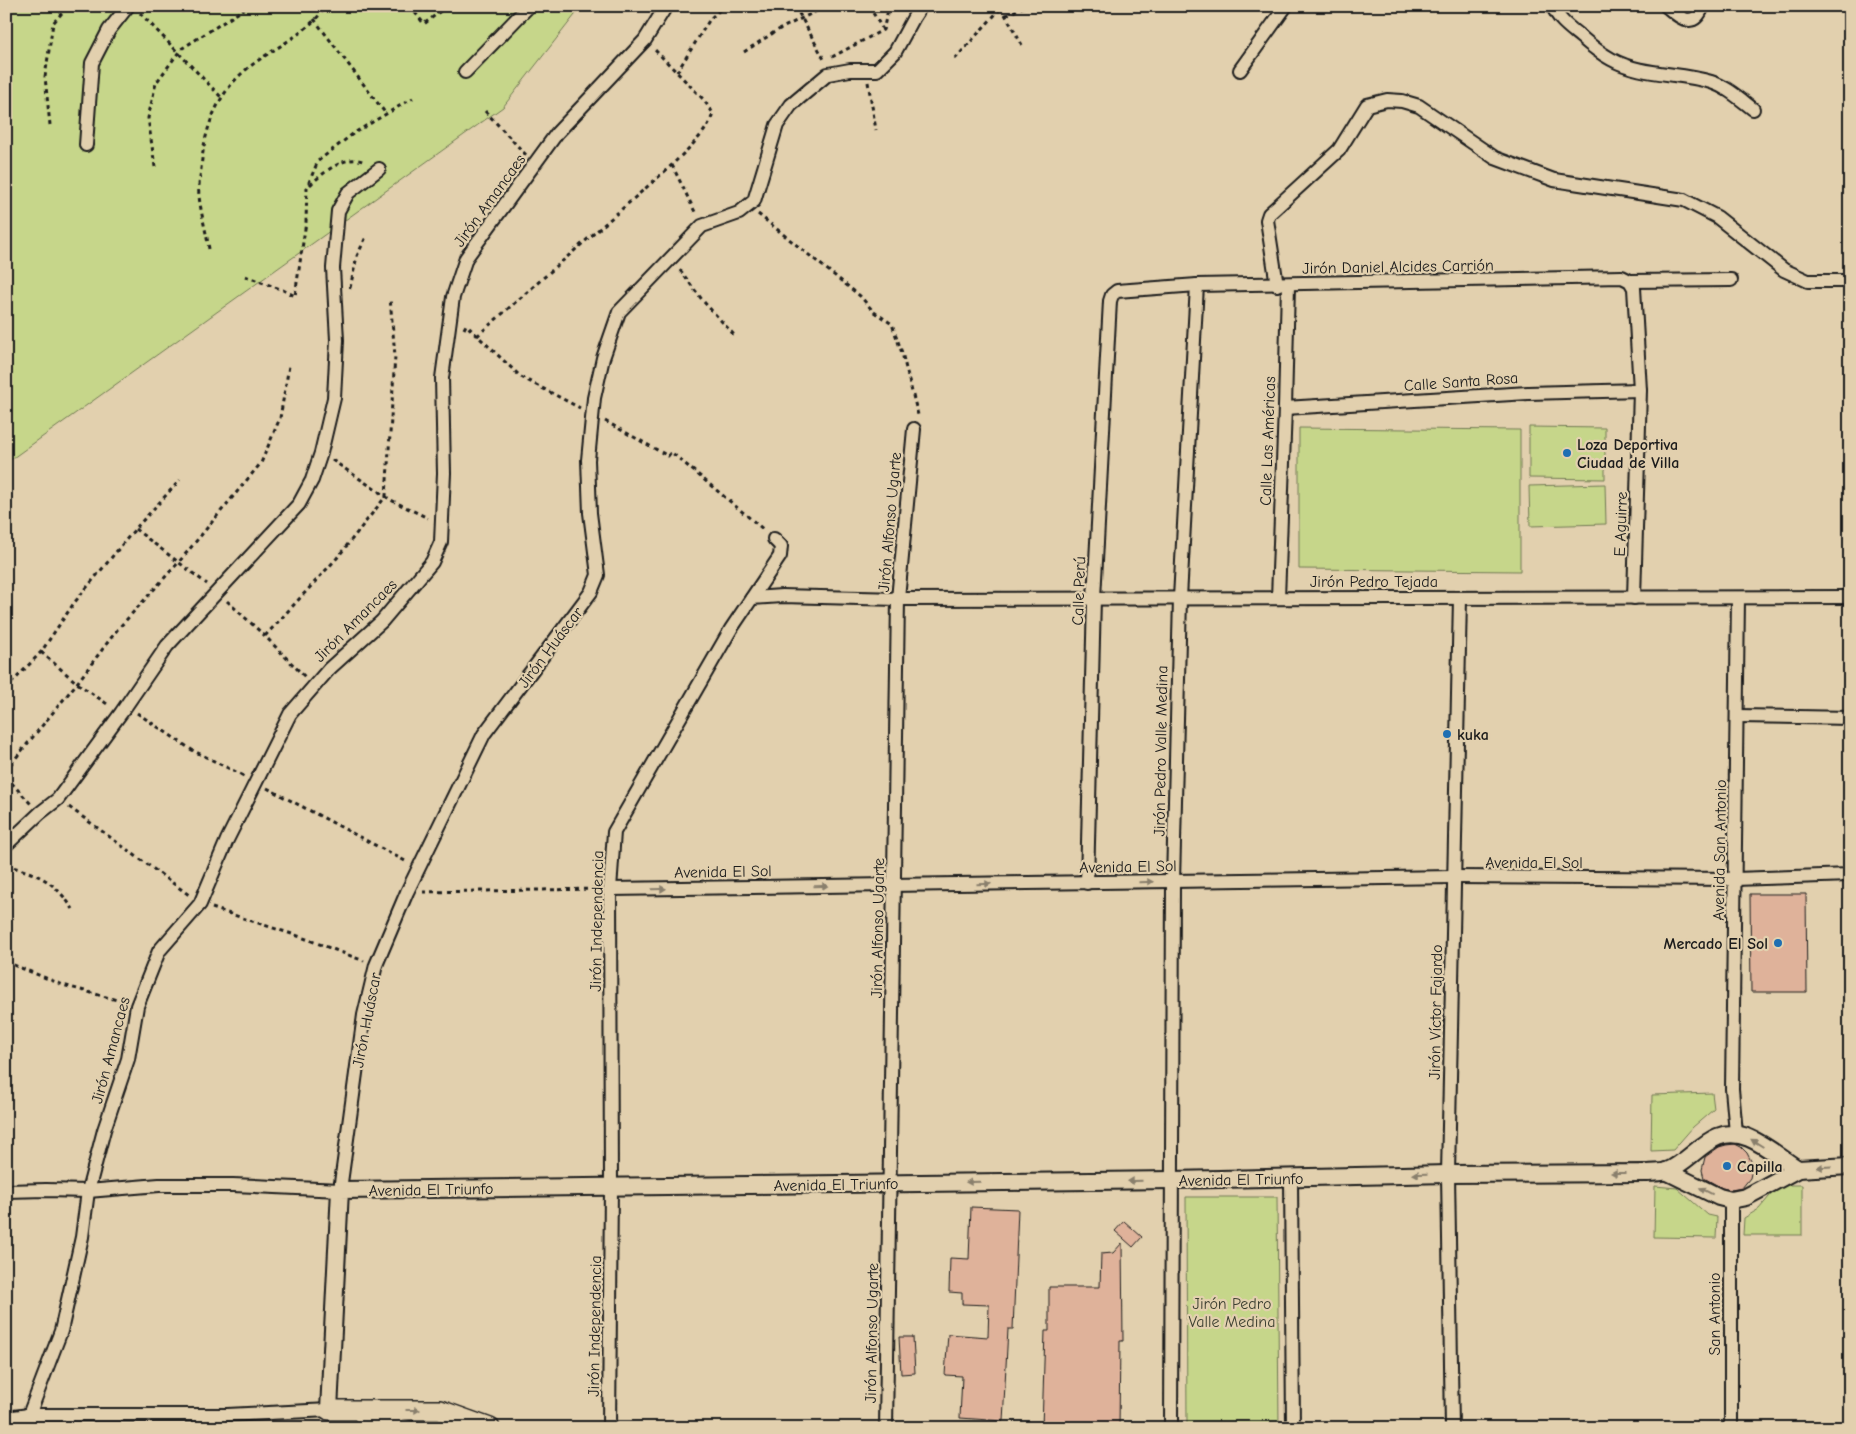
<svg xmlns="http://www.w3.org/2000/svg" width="1856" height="1434" viewBox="0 0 1856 1434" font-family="'Comic Neue',sans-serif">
	<rect width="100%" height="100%" fill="#e2d0ae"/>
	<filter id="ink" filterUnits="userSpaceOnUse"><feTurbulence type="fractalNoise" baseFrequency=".02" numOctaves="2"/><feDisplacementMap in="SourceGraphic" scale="10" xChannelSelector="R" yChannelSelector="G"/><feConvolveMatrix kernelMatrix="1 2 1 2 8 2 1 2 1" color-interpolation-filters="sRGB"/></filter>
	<g filter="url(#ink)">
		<g fill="#c6d68a" stroke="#717953">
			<polygon points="6,6 582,6 503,107 6,463"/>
			<polygon points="1529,427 1605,428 1605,479 1529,478"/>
			<polygon points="1299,428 1520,430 1520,571 1299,569"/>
			<polygon points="1605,484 1606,524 1530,526 1529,486"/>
			<polygon points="1712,1093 1714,1109 1693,1127 1673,1150 1651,1151 1652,1095"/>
			<polygon points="1779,1185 1802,1185 1802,1235 1743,1235 1744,1218 1759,1209"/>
			<polygon points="1655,1186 1677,1188 1708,1215 1717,1217 1716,1238 1654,1237"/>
			<polygon points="1186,1197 1277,1197 1279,1428 1187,1428"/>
		</g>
		<g fill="#dfb29a" stroke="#1c1c1c">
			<polygon points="1750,894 1806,894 1807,992 1751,992"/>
			<polygon points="1726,1145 1735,1144 1741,1147 1747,1153 1751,1161 1752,1169 1750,1178 1742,1188 1731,1190 1722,1188 1704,1178 1702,1170 1705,1157 1719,1147"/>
			<polygon points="971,1207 1018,1209 1013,1329 1008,1329 1003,1421 960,1418 962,1376 945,1375 948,1334 988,1337 989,1305 962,1304 962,1293 949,1292 950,1258 969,1259"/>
			<polygon points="1124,1221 1142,1237 1133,1247 1115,1231"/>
			<polygon points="1122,1243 1123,1341 1120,1341 1119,1428 1042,1428 1045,1331 1049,1331 1049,1287 1100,1287 1101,1254 1113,1253"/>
			<polygon points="899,1337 913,1337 915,1373 901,1374"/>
		</g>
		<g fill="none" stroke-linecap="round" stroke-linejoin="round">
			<defs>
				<g id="minor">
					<path d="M1553 6C1558 20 1570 28 1581 37 1590 45 1600 53 1611 59 1641 76 1679 72 1711 82 1727 87 1740 99 1753 109"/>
					<path d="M1666 6C1680 18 1694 30 1703 6"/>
					<polyline points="1240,70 1286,6"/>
					<polyline points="465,72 529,6"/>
					<polyline points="86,145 92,63 109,30 128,6"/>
					<polyline points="1630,281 1731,280"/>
					<polyline points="1277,285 1267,220 1269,214 1339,150 1367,105 1387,100 1402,101 1419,106 1495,158 1554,180 1684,200 1717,217 1784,270 1808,281 1850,281"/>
					<polyline points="1285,408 1528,393 1640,390"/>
					<polyline points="752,598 782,596 898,599 1850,597"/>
					<polyline points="1278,598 1285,408 1288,285"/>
					<polyline points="1737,716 1850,718"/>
					<polyline points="6,845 40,813 58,799 121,713 167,646 299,504 312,480 321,453 334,398 337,340 333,268 338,211 348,193 379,169"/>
					<polyline points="1087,883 1094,598 1110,301 1112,295 1117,291 1197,285 1622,277 1630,281 1634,288 1640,390 1634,598"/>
					<polyline points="610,889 1454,877 1735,879 1850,875"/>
					<polyline points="1736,1133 1732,1089 1738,598"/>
					<polyline points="1291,1178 1293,1428"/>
					<polyline points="6,1191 46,1190 88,1191 159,1185 233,1185 340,1190 364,1015 376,965 407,892 484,734 591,592 598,575 590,513 588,460 594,398 603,358 619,312 702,226 739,213 754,201 777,125 791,105 828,74 850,70 877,70 895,52 914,17 921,6"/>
					<polyline points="29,1415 61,1331 82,1237 88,1191 104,1130 128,1059 137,1006 159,951 200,904 227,840 290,714 329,669 382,621 432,562 441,542 444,473 442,378 453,297 466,258 557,133 645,40 666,6"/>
					<polyline points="360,1416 414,1428"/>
					<polyline points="6,1418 29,1415 227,1415 329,1410 335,1411"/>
					<polyline points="609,1428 611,1186 610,889 614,832 731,629 780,556 781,546 774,539"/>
					<polyline points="886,1428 898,599 914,429"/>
					<polyline points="1171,1428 1173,882 1180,598 1197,285"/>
					<polyline points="1452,1428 1448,1174 1460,598"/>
					<polyline points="1731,1428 1731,1200"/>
				</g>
				<g id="tertiary">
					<polyline points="1666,1171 1719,1197 1731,1200 1746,1197 1798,1169 1850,1166"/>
					<path d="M329 1410 340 1190 1172 1180 1448 1174 1648 1173C1654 1172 1662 1173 1667 1171 1696 1159 1712 1122 1749 1138 1766 1145 1782 1159 1798 1169"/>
				</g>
				<polyline id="secondary" points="329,1410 440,1410 490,1428"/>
			</defs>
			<use href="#minor" stroke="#1c1c1c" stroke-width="16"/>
			<use href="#tertiary" stroke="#1c1c1c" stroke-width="20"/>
			<use href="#secondary" stroke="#1c1c1c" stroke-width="22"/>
			<g stroke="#1c1c1c" stroke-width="3" stroke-dasharray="4 4" stroke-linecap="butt">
				<polyline points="410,6 424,24 447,6"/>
				<polyline points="795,6 825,61"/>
				<polyline points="869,6 883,30"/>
				<polyline points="1031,6 1089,12"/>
				<polyline points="1001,7 1022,45"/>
				<polyline points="6,9 8,6"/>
				<polyline points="140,13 221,97"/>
				<polyline points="1006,15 1025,6"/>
				<polyline points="314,19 386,114"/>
				<polyline points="744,52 776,31 827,6"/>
				<polyline points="832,57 883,30 887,14 891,6"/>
				<polyline points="955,59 1002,7"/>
				<polyline points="677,72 710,19 724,6"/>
				<polyline points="868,82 876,130"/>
				<polyline points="485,111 526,155"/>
				<polyline points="50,125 45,77 53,23 68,6"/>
				<polyline points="672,165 696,214"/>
				<polyline points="155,167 148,118 156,83 181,49 249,6"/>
				<path d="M310 185C323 173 346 153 365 162"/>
				<polyline points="758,214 860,296 874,312 892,324 902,353 918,415"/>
				<path d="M209 249C206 231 201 214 199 196 198 187 200 178 201 169 204 130 216 94 248 68 273 48 308 34 326 6"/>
				<polyline points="680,270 703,301 735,336"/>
				<polyline points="245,276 283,290 295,296 306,222 307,187 318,161 354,133 413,98"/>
				<polyline points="350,288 357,256 366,237"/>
				<polyline points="464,329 466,325 521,377 580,408"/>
				<path d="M477 336 672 165C686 150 708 133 713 113L703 99 654 49"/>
				<polyline points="605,421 668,456 671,452 764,530"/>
				<polyline points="332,460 391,500 428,518"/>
				<polyline points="135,529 207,584"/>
				<polyline points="227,601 265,636 305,677"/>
				<polyline points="265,636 337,558 386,496 395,356 390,298"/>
				<polyline points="41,652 77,683 110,706"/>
				<polyline points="6,689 41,652 74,603 135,529 180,480"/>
				<polyline points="137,713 192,750 244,776"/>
				<polyline points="6,770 77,683 117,630 178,563 261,463 280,418 289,366"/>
				<polyline points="6,777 31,804"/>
				<polyline points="267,788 407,862"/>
				<polyline points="69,807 189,895"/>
				<path d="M6 865C40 875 52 879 73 909"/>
				<polyline points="423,892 597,889"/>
				<polyline points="212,908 301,937 364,961"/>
				<polyline points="6,962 63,985 124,1002"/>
			</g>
			<use href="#minor" stroke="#e2d0ae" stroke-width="12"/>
			<use href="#tertiary" stroke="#e2d0ae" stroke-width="16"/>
			<use href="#secondary" stroke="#e2d0ae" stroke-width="19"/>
		</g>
		<defs><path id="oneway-solid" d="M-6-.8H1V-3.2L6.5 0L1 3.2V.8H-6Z" transform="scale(1.25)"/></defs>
		<g fill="#897f6c">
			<use href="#oneway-solid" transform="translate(1146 882) rotate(-1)"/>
			<use href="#oneway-solid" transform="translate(984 884) rotate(-1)"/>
			<use href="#oneway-solid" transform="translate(821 886) rotate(-1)"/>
			<use href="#oneway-solid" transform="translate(659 889) rotate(-1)"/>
			<use href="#oneway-solid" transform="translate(1757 1143) rotate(-148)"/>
			<use href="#oneway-solid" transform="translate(1824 1167) rotate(177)"/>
			<use href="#oneway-solid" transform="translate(1618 1173) rotate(180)"/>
			<use href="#oneway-solid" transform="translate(1420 1174) rotate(178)"/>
			<use href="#oneway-solid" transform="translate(1135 1181) rotate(179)"/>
			<use href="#oneway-solid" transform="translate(973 1182) rotate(179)"/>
			<use href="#oneway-solid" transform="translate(1706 1191) rotate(-153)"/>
			<use href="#oneway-solid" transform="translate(413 1410)"/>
		</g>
	</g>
	<g fill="#1f6fb2" stroke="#e2d0ae" stroke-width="2">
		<circle cx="1567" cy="453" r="5"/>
		<circle cx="1447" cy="734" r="5"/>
		<circle cx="1778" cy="943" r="5"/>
		<circle cx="1727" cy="1166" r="5"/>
	</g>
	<g text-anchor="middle" stroke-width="4.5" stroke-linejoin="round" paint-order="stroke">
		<g font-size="16" fill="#1c1c1c" stroke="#e2d0ae">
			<text transform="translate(489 200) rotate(-54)" y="6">Jirón Amancaes</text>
			<text transform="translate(1398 266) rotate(-1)" y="6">Jirón Daniel Alcides Carrión</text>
			<text transform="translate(1461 381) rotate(-4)" y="6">Calle Santa Rosa</text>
			<text transform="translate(1267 441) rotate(-88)" y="6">Calle Las Américas</text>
			<text transform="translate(889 522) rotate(-85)" y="6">Jirón Alfonso Ugarte</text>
			<text transform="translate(1620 524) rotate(-88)" y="6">E Aguirre</text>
			<text x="1374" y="587">Jirón Pedro Tejada</text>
			<text transform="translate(1078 591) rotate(-88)" y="6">Calle Perú</text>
			<text transform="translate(355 620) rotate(-45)" y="6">Jirón Amancaes</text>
			<text transform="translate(550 647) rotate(-53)" y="6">Jirón Huáscar</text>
			<text transform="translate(1160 751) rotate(-89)" y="6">Jirón Pedro Valle Medina</text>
			<text transform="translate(1719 850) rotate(-89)" y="6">Avenida San Antonio</text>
			<text x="1534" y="868">Avenida El Sol</text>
			<text transform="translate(1128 866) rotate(-1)" y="6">Avenida El Sol</text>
			<text transform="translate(723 871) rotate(-1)" y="6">Avenida El Sol</text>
			<text transform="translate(596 921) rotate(-89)" y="6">Jirón Independencia</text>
			<text transform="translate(877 928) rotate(-89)" y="6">Jirón Alfonso Ugarte</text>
			<text transform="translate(1435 1012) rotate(-89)" y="6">Jirón Víctor Fajardo</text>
			<text transform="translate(366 1020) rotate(-79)" y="6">Jirón Huáscar</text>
			<text transform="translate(110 1050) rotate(-75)" y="6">Jirón Amancaes</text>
			<text transform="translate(1241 1179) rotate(-1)" y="6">Avenida El Triunfo</text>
			<text transform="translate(836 1184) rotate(-1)" y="6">Avenida El Triunfo</text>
			<text transform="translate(431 1189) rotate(-1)" y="6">Avenida El Triunfo</text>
			<text transform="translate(1714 1314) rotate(-90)" y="6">San Antonio</text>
			<text transform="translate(594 1326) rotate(-89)" y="6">Jirón Independencia</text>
			<text transform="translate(871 1333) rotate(-89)" y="6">Jirón Alfonso Ugarte</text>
		</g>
		<g font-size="16" font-weight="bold" fill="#1c1c1c" stroke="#e2d0ae" text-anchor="start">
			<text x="1577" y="450">Loza Deportiva<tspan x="1577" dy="18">Ciudad de Villa</tspan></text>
			<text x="1457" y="740">kuka</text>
			<text x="1768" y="949" text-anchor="end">Mercado El Sol</text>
			<text x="1737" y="1172">Capilla</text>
		</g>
		<g font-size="16" fill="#3e4132" stroke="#e2d0ae">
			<text x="1232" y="1309">Jirón Pedro<tspan x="1232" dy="18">Valle Medina</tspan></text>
		</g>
	</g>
	<rect width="1856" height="1434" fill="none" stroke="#e2d0ae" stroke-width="25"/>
	<rect x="12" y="12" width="1831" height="1409" fill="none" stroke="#1c1c1c" stroke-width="2" filter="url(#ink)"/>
</svg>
